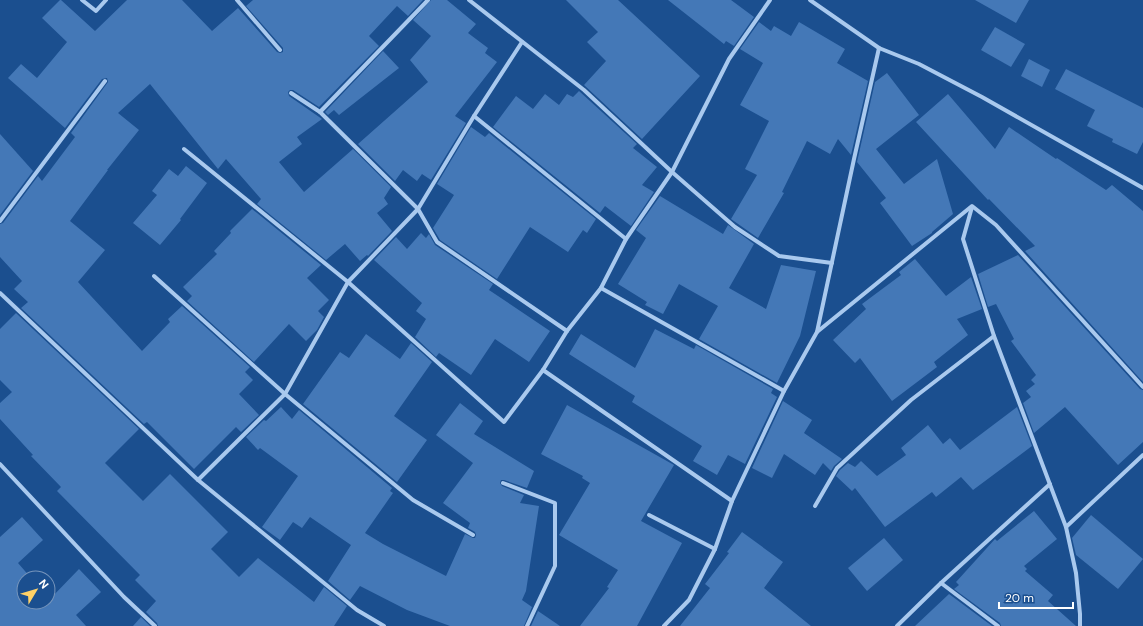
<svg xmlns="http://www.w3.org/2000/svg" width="1143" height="626" viewBox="0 0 1143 626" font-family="'DM Sans',sans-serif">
	<rect width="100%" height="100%" fill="#1b4f8f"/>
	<g fill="#4478b7">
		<polygon points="60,0 61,0 95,31 127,0 182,0 212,31 238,8 277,52 280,53 283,52 283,48 246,6 253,0 423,0 408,16 397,6 369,36 379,46 319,107 293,90 290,90 288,92 289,96 322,119 297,137 302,144 279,162 304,192 353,149 391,187 384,198 388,204 377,213 392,231 368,256 367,255 360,261 345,244 326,260 257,204 261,199 226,159 218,169 150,84 118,113 139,130 107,170 108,170 70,221 105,250 78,282 142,351 170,322 168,319 182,306 250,367 245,372 253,380 239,394 259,415 241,432 236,427 194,469 147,422 144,424 21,308 28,302 14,289 22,281 0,257 0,224 3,223 38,176 42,181 75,137 71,133 108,82 107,78 102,79 65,128 8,78 21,64 37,78 67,42 42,18"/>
		<polygon points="431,0 447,0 476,24 468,33 488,48 485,53 497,62 455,116 466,123 431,180 422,174 417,181 403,170 395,181 358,144 428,82 410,60 431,36 413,20"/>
		<polygon points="566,0 618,0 700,76 642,139 584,85 606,61 587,42 598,32"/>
		<polygon points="668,0 731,0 754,17 734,46 726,41 724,44"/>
		<polygon points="975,0 1029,0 1016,23"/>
		<polygon points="759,22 771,31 774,26 791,36 799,22 845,49 837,63 868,81 851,155 838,139 830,154 807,141 782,192 784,193 758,238 731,219 757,175 745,169 769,121 740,105 763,63 740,49"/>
		<polygon points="995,27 1025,44 1011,67 981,50"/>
		<polygon points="383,51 399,68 339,115 334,110 328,115 325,112"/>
		<polygon points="1029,59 1050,70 1042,87 1021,76"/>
		<polygon points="1066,69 1143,108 1143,142 1137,154 1112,142 1113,139 1087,126 1095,110 1055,89"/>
		<polygon points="887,73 919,115 876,149 904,184 937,159 953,214 932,232 932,233 912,246 880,203 886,198 857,162 875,82"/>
		<polygon points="579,91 637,144 633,148 657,167 642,185 654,192 631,226 605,206 600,213 493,127 516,96 533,109 545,94 559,105 567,94 573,97"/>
		<polygon points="948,94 995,149 1009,127 1056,159 1057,158 1106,190 1112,185 1143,211 1143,382 1025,251 1035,246 989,199 988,200 916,122"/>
		<polygon points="471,127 485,137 489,133 596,219 587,233 583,230 568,252 530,227 497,279 440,240 433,228 454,195 437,184"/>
		<polygon points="0,134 33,171 0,215"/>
		<polygon points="186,166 207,183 180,219 181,220 160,245 133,223 157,195 152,191 169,169 178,176"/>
		<polygon points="660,196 723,234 728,225 754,244 729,288 766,309 781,265 816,271 800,336 777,383 699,339 718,306 679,284 663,314 645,305 647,302 618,284 646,238 636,230"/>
		<polygon points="252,209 321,265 307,278 329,300 318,311 324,317 317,330 306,341 289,324 254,362 187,301 192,296 183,287 217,254 214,251 231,233 230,231"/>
		<polygon points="421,233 426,238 429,234 435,245 493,284 489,290 550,331 529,362 495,339 471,375 439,353 436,357 415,337 426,319 416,311 422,303 374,260 396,237 407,249"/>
		<polygon points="1018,255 1140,389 1143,390 1143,442 1118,465 1065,407 1034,433 1023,403 1031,397 1026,391 1035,384 1031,380 1036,375 1011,341 1014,339 996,304 988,307 978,274"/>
		<polygon points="915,259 946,296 971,277 982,309 957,319 968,335 934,362 937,367 892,401 860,358 855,363 833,340 866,309 862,304 901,275 899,272"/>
		<polygon points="16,313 139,429 105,463 143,501 170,474 228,532 211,549 239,577 258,558 314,602 324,587 347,606 334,626 158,626 157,623 146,612 156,601 135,580 140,575 57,491 61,487 31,456 33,455 0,419 0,403 12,392 0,380 0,329"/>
		<polygon points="655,329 694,349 696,345 773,389 771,393 777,397 745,464 728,455 717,475 693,461 702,446 632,402 635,396 569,354 581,334 635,368"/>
		<polygon points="366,334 400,359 411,343 432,362 394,416 427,440 397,482 303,404 340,352 349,358"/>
		<polygon points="783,401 812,420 804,433 842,459 834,466 831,471 823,463 815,475 784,454 772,478 752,468"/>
		<polygon points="460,403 483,421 474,434 534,471 527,488 504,480 501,480 500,483 502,486 524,495 520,503 539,506 526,591 522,600 532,607 524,626 450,626 407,610 360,586 350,600 328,581 351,545 310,517 302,528 293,522 280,540 262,527 298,476 260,448 258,450 246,437 264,420 266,421 281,407 292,419 299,410 392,488 390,491 393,493 365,533 383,544 446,576 465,534 473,538 475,538 476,535 475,532 468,528 470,523 443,503 473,463 436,435"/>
		<polygon points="567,405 674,465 641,521 682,543 637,626 580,626 609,588 607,587 618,570 559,535 590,483 582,478 583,476 541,454"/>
		<polygon points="1017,407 1032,446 973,490 961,477 936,497 932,492 885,527 855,488 852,491 836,476 840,470 848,463 855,467 861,461 877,476 906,455 901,448 928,425 943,444 950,438 960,450"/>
		<polygon points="1034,511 1057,539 1024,566 1027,569 1025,571 1053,595 1048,601 1076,626 1001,626 1000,623 954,589 959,585 956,582 995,539 997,541"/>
		<polygon points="1091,515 1143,559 1118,589 1076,555 1072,538"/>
		<polygon points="22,517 43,540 18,563 31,578 24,578 24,602 48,602 48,597 50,599 79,569 101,592 76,615 86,626 0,626 0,537"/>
		<polygon points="742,532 783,562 764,588 811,626 680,626 710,588 705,584 729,553 727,552"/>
		<polygon points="884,538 903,560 867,591 848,568"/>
		<polygon points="949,594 992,626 915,626"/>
		<polygon points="538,611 560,626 531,626"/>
		<polygon points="141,617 150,626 133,626"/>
	</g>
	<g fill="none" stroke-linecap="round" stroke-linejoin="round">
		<g stroke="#a9c9ee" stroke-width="4">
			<polyline points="82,0 96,11 106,0"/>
			<polyline points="237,0 280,50"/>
			<polyline points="428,0 320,112 418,209 437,242 567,331"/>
			<polyline points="469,0 584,90 672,172 735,227 779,256 832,263"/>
			<polyline points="810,0 879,48 919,64 982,97 1143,188"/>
			<polyline points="291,93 320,112"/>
			<polyline points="474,116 626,239"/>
			<polyline points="184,149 348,282 504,422 543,370 567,331 601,288 626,239 672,172 729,59 770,0"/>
			<polyline points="972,207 963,239 994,336 1066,527 1076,573 1080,614 1080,626"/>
			<polyline points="0,221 105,81"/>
			<polyline points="154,276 285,394 413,500 473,535"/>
			<polyline points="601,288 784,391"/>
			<polyline points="0,293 198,480"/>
			<polyline points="817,332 972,206 996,225 1143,387"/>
			<polyline points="543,370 732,501"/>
			<polyline points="0,464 124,597 155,626"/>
			<polyline points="503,483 555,503 555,566 527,626"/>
			<polyline points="815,506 837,468 911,400 994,336"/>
			<polyline points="649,515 715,549"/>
			<polyline points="1066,527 1143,455"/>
			<polyline points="941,583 998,626"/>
			<polyline points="384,626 357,610 198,480 285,394 348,282 418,209 474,116 522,42"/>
			<polyline points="664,626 689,600 715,549 732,501 784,391 817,332 854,159 879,48"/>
			<polyline points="897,626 941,583 1050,484"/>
		</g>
	</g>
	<g transform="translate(36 590) rotate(52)"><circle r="19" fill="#1b4f8f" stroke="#7695bc"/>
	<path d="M0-3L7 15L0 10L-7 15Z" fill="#ffd166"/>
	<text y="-6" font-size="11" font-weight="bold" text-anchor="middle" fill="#ffffff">N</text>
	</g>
	<path d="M999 602v6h74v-6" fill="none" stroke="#ffffff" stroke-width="2"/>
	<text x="1005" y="602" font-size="12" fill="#ffffff" stroke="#1b4f8f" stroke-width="3" paint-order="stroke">20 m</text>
</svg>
